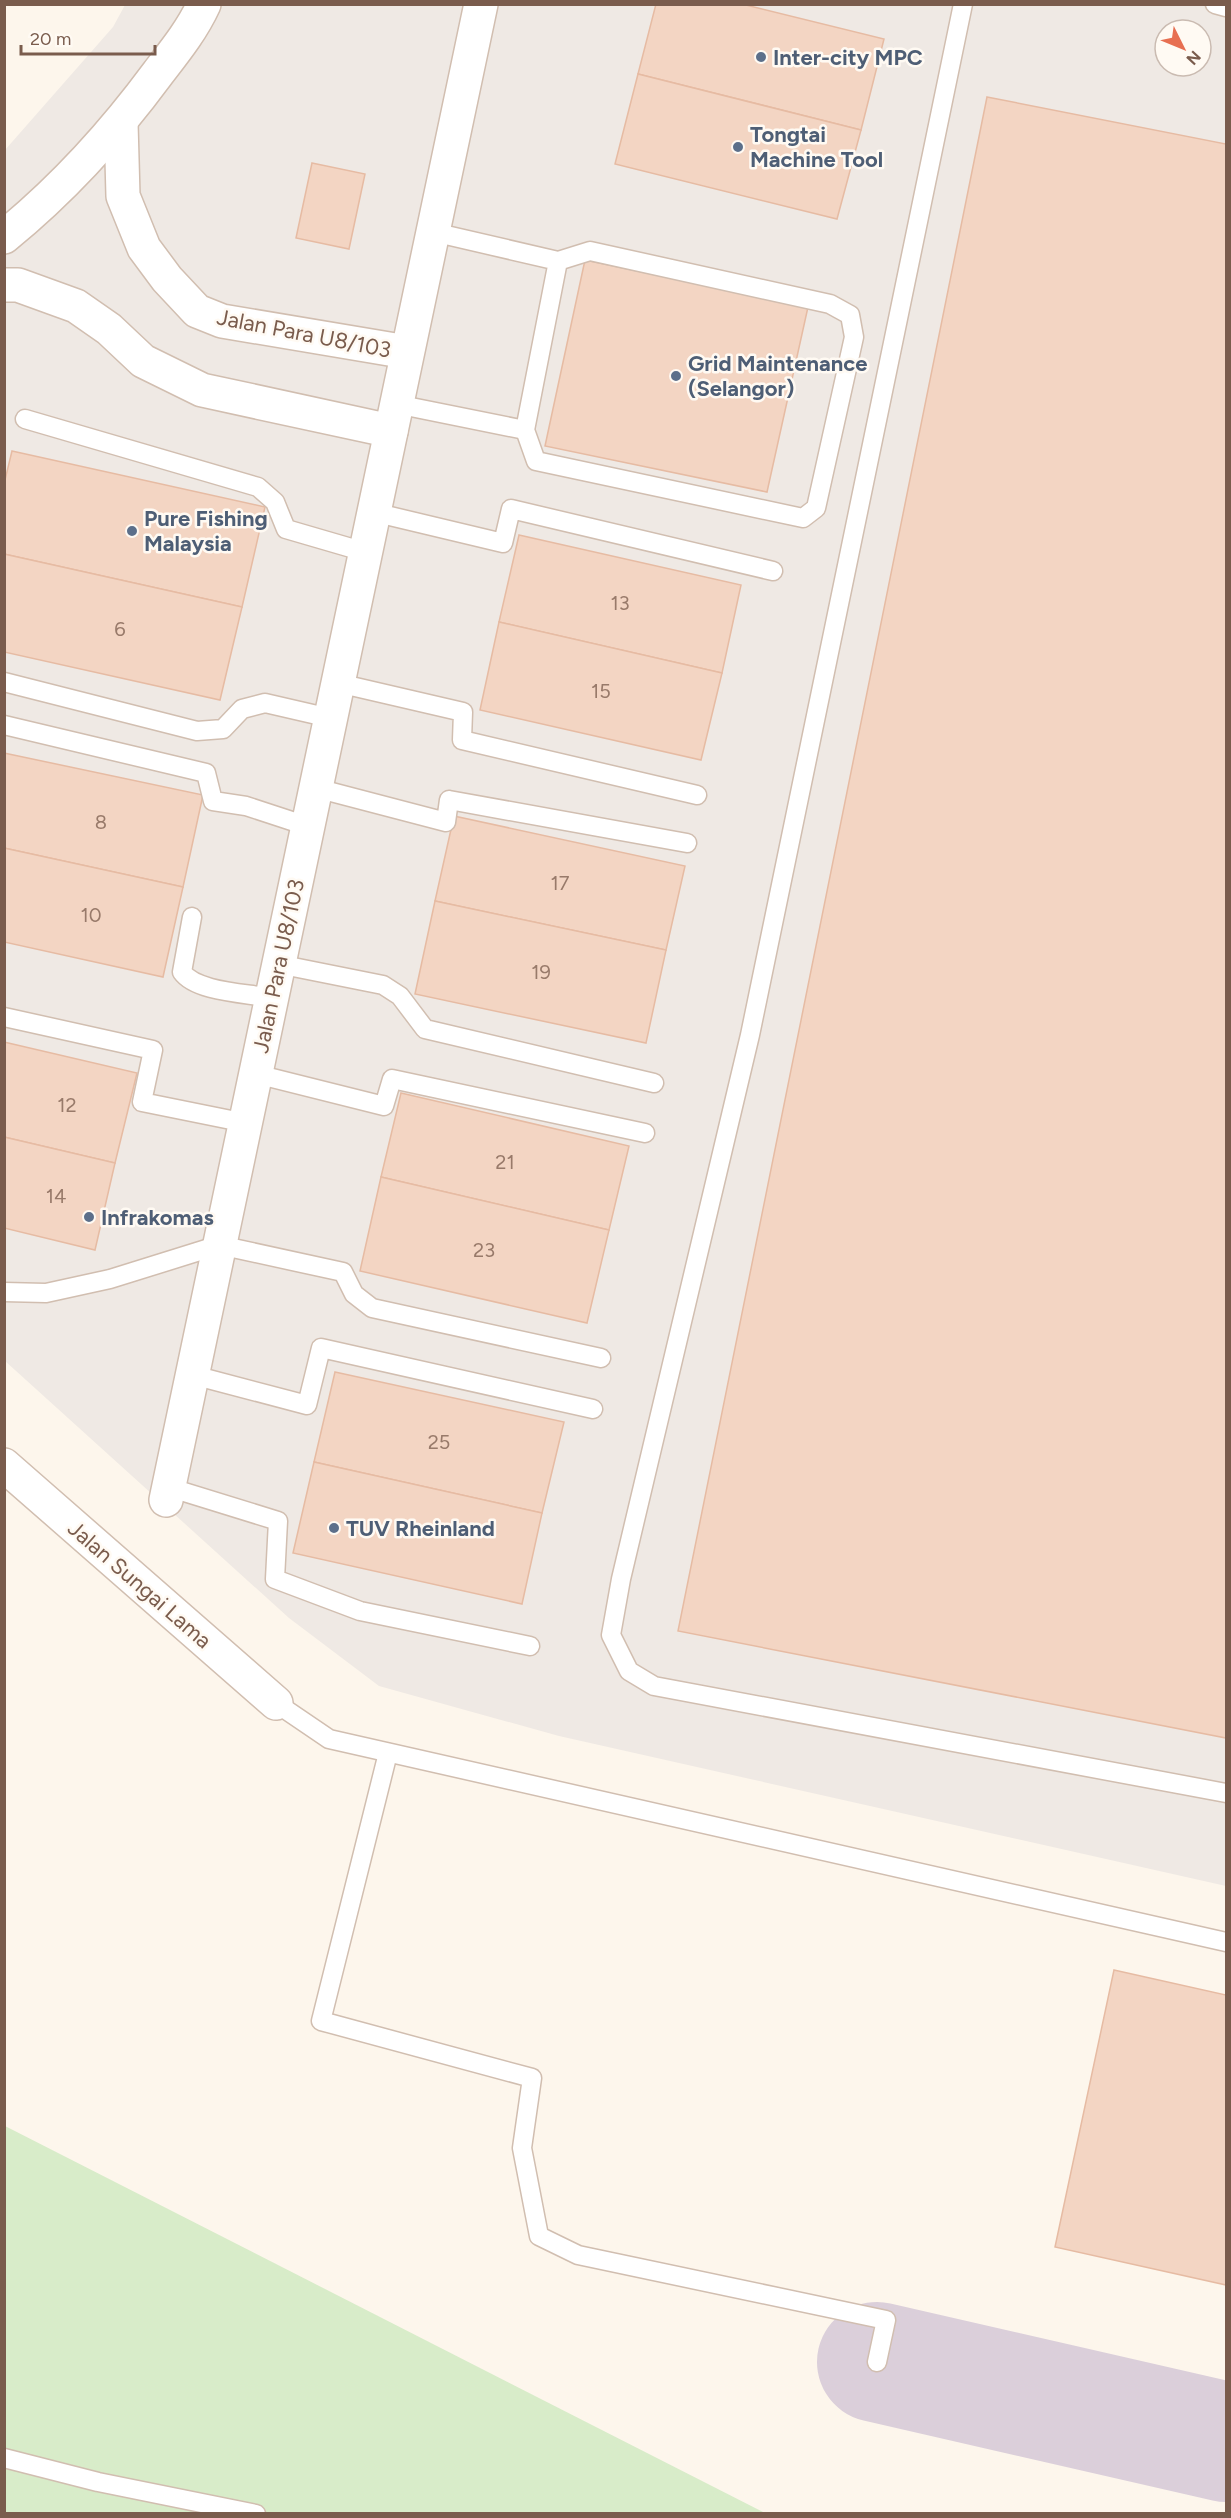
<svg xmlns="http://www.w3.org/2000/svg" width="1231" height="2518" viewBox="0 0 1231 2518" font-family="Figtree,sans-serif">
	<rect width="100%" height="100%" fill="#fdf6ec"/>
	<path fill="#efe9e4" fill-rule="evenodd" d="M125 5H1226V1886L559 1736 379 1686 289 1618 5 1361V150L113 27ZM1165 30H1201V66H1165Z"/>
	<polygon fill="#d8ecc9" points="5,2126 765,2513 5,2513"/>
	<g fill="none" stroke-linecap="round" stroke-linejoin="round">
		<polyline stroke="#dbcfda" stroke-width="120" points="877,2362 1226,2442"/>
	</g>
	<g fill="#f3d5c3" stroke="#e6bba3" stroke-width="1.5">
		<polygon points="656,4 742,4 884,39 861,130 638,74"/>
		<polygon points="638,74 861,130 837,219 615,164"/>
		<polygon points="987,97 1226,144 1226,1738 678,1631"/>
		<polygon points="312,163 365,174 349,249 296,238"/>
		<polygon points="585,260 808,307 767,492 545,446"/>
		<polygon points="12,451 265,507 242,607 4,554 4,484"/>
		<polygon points="519,535 741,585 722,673 499,622"/>
		<polygon points="4,554 242,607 220,700 4,652"/>
		<polygon points="499,622 722,673 701,760 480,710"/>
		<polygon points="4,753 203,795 183,887 4,848"/>
		<polygon points="454,816 685,866 666,950 435,901"/>
		<polygon points="4,848 183,887 163,977 4,942"/>
		<polygon points="435,901 666,950 646,1043 415,994"/>
		<polygon points="4,1042 137,1073 115,1163 4,1137"/>
		<polygon points="401,1093 629,1146 609,1230 381,1177"/>
		<polygon points="4,1137 115,1163 95,1250 4,1228"/>
		<polygon points="381,1177 609,1230 587,1323 360,1271"/>
		<polygon points="335,1372 564,1422 542,1513 314,1462"/>
		<polygon points="314,1462 542,1513 522,1604 293,1553"/>
		<polygon points="1114,1970 1226,1995 1226,2285 1055,2247"/>
	</g>
	<g fill="none" stroke-linecap="round" stroke-linejoin="round">
		<defs>
			<g id="service">
				<polyline points="963,4 750,1035 621,1579 611,1635 629,1671 654,1686 1226,1793"/>
				<polyline points="1215,4 1226,7"/>
				<polyline points="433,232 558,261 590,251 830,304 850,315 854,337 816,508 803,518 536,461 525,430 558,261"/>
				<polyline points="396,404 525,430"/>
				<polyline points="25,419 258,487 275,502 286,529 365,552"/>
				<polyline points="373,512 503,543 511,509 773,571"/>
				<polyline points="4,682 197,731 223,729 242,709 265,703 330,718"/>
				<polyline points="338,683 463,712 462,740 697,795"/>
				<polyline points="4,725 206,773 213,801 246,806 307,826"/>
				<polyline points="316,788 446,822 449,800 687,843"/>
				<path d="M192 917 182 972C196 992 247 993 271 998"/>
				<polyline points="278,964 383,985 400,996 425,1029 654,1083"/>
				<polyline points="4,1017 153,1050 142,1102 246,1123"/>
				<polyline points="256,1074 384,1106 392,1079 645,1133"/>
				<polyline points="4,1292 46,1293 110,1279 219,1245 343,1272 354,1294 372,1308 601,1358"/>
				<polyline points="193,1375 307,1405 321,1348 593,1409"/>
				<polyline points="168,1487 278,1521 275,1579 360,1611 530,1646"/>
				<polyline points="276,1703 329,1739 1226,1942"/>
				<polyline points="388,1753 321,2021 532,2078 522,2148 539,2236 578,2255 886,2320 877,2362"/>
				<polyline points="4,2458 98,2482 256,2514"/>
			</g>
			<g id="minor">
				<polyline points="121,123 123,196 144,248 167,279 197,311 222,321 407,352"/>
				<path d="M4 237C63 189 113 134 158 73 175 51 192 30 204 4"/>
				<polyline points="4,285 18,285 76,306 109,329 143,361 202,390 391,431"/>
				<polyline points="4,1465 276,1703"/>
				<polyline points="166,1500 481,4"/>
			</g>
		</defs>
		<use href="#service" stroke="#d1beb0" stroke-width="21"/>
		<use href="#minor" stroke="#d1beb0" stroke-width="36"/>
		<use href="#service" stroke="#fff" stroke-width="18"/>
		<use href="#minor" stroke="#fff" stroke-width="33"/>
	</g>
	<g fill="#5c6f8a" stroke="#fffaf3" stroke-width="2">
		<circle cx="761" cy="57" r="6"/>
		<circle cx="738" cy="147" r="6"/>
		<circle cx="676" cy="376" r="6"/>
		<circle cx="132" cy="531" r="6"/>
		<circle cx="89" cy="1217" r="6"/>
		<circle cx="334" cy="1528" r="6"/>
	</g>
	<g text-anchor="middle" stroke-width="5" stroke-linejoin="round" paint-order="stroke">
		<g font-size="20" fill="#987a6a">
			<text x="620" y="610">13</text>
			<text x="120" y="636">6</text>
			<text x="601" y="698">15</text>
			<text x="101" y="829">8</text>
			<text x="560" y="890">17</text>
			<text x="91" y="922">10</text>
			<text x="541" y="979">19</text>
			<text x="67" y="1112">12</text>
			<text x="505" y="1169">21</text>
			<text x="56" y="1203">14</text>
			<text x="484" y="1257">23</text>
			<text x="439" y="1449">25</text>
		</g>
		<g font-size="22" font-weight="bold" fill="#4e5e75" stroke="#fffaf3" text-anchor="start">
			<text x="773" y="65">Inter-city MPC</text>
			<text x="750" y="142">Tongtai<tspan x="750" dy="25">Machine Tool</tspan></text>
			<text x="688" y="371">Grid Maintenance<tspan x="688" dy="25">(Selangor)</tspan></text>
			<text x="144" y="526">Pure Fishing<tspan x="144" dy="25">Malaysia</tspan></text>
			<text x="101" y="1225">Infrakomas</text>
			<text x="346" y="1536">TUV Rheinland</text>
		</g>
		<g font-size="22" fill="#7a5c4d" stroke="#fffaf3">
			<text transform="translate(304 333) rotate(11)" y="8">Jalan Para U8/103</text>
			<text transform="translate(278 966) rotate(-78)" y="8">Jalan Para U8/103</text>
			<text transform="translate(140 1584) rotate(41)" y="8">Jalan Sungai Lama</text>
		</g>
	</g>
	<rect width="1231" height="2518" fill="none" stroke="#7a5c4d" stroke-width="12"/>
	<g transform="translate(1183 48) rotate(133)"><circle r="28" fill="#fffaf3" stroke="#cabbb1" stroke-width="1.5"/>
	<path d="M0-4.5L10 22L0 15L-10 22Z" fill="#e76f51"/>
	<text y="-9" font-size="16" font-weight="bold" text-anchor="middle" fill="#7a5c4d">N</text>
	</g>
	<path d="M21 45v9h134v-9" fill="none" stroke="#7a5c4d" stroke-width="3"/>
	<text x="30" y="45" font-size="18" fill="#7a5c4d" stroke="#fffaf3" stroke-width="4.5" paint-order="stroke">20 m</text>
</svg>
